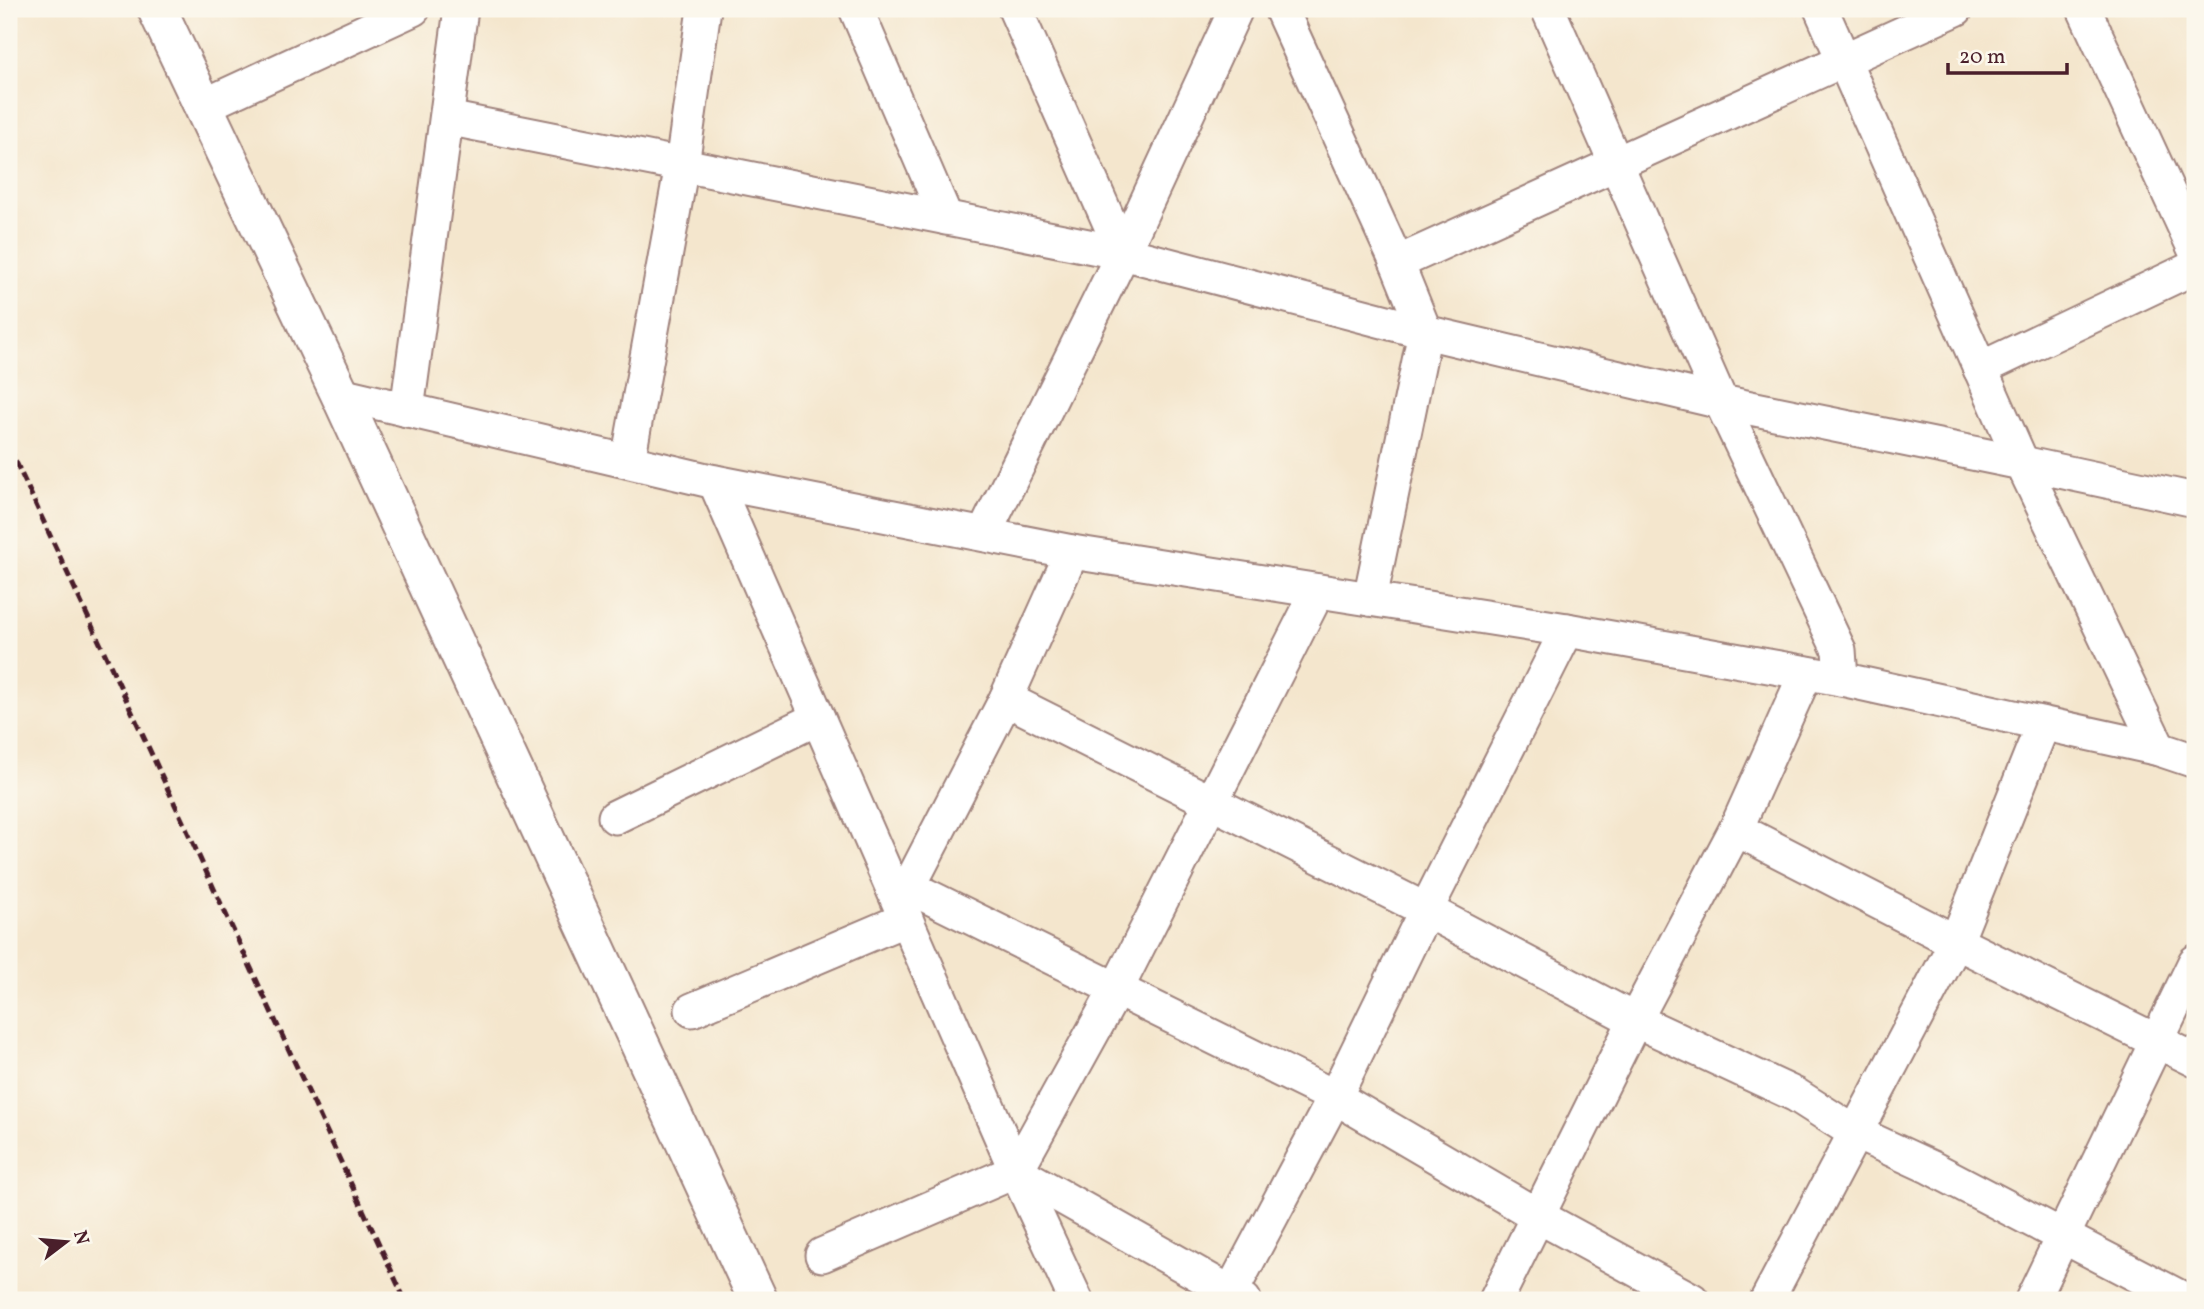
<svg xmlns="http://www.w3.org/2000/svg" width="2204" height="1309" viewBox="0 0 2204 1309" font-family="Vollkorn,serif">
	<rect width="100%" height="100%" fill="#fbf7ec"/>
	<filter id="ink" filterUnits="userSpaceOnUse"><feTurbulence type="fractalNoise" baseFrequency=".0143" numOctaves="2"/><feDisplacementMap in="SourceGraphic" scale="14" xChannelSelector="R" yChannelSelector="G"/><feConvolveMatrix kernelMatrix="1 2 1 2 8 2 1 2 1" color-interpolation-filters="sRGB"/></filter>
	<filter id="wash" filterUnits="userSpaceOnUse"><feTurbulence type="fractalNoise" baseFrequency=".00686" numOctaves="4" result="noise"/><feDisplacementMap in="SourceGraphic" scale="28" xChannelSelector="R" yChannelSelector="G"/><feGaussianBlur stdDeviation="1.57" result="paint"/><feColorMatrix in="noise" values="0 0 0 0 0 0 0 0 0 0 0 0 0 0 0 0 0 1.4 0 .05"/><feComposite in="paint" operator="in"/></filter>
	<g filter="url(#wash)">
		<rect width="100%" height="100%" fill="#f4e6cd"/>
	</g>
	<g filter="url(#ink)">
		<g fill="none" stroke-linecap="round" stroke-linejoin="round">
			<defs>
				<g id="street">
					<polyline points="856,9 946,218"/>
					<polyline points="1015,9 1123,253"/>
					<polyline points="1281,9 1397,263 1425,332 1370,599"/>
					<polyline points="1548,9 1721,402 1839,650 1841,679"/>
					<polyline points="1821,9 2022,463"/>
					<polyline points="2084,9 2195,250"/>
					<polyline points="203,106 413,9"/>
					<polyline points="447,118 1123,253 1425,332 1721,402 2022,463"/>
					<polyline points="682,165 704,9"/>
					<polyline points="1397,263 1956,9"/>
					<polyline points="1980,369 2195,267"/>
					<polyline points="340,394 715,482 1072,552 1567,630 1841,679 2159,749 2195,761"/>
					<polyline points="407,410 461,9"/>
					<polyline points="628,461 682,165 679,164"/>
					<polyline points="715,482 1016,1171 1076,1300"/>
					<polyline points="984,534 1123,253 1236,9"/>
					<polyline points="1806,673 1736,829 1956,942 2043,724"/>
					<polyline points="1006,699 1426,910 1635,1020 1796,1095 1854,1132 1930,1167 2185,1300"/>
					<polyline points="2159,749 2022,463 2195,500"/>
					<polyline points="615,817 818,718"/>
					<polyline points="909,887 1335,1097 1538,1216 1692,1300"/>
					<polyline points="900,904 1006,699 1072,552"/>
					<polyline points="692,1010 906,919"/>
					<polyline points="1016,1171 1244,1300"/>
					<polyline points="822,1255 1016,1171 1116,990 1318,591"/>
					<polyline points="1227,1300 1335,1097 1426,910 1567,630"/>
					<polyline points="1496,1300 1635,1020 1736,829"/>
					<polyline points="1767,1300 1956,942 2195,1060"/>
					<polyline points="2032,1300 2195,962"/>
				</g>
				<polyline id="secondary" points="157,9 340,394 758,1300"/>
			</defs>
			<use href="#street" stroke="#9f827c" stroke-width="37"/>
			<use href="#secondary" stroke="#9f827c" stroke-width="42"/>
			<use href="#street" stroke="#fff" stroke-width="33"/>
			<use href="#secondary" stroke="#fff" stroke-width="38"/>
			<polyline stroke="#4a1f2b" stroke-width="5" stroke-dasharray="10 5" stroke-linecap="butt" points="9,447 405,1300"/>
		</g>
	</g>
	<rect width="2204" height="1309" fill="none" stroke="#fbf7ec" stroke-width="35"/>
	<g transform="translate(66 1242) rotate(74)" stroke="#fbf7ec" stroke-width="5" paint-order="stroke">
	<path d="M0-5L12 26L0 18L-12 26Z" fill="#4a1f2b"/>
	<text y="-10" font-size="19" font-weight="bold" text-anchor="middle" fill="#4a1f2b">N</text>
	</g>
	<path d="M1948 63v10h119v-10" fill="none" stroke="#4a1f2b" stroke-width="3.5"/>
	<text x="1959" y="63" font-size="21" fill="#4a1f2b" stroke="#fbf7ec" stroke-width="5" paint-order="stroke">20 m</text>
</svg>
